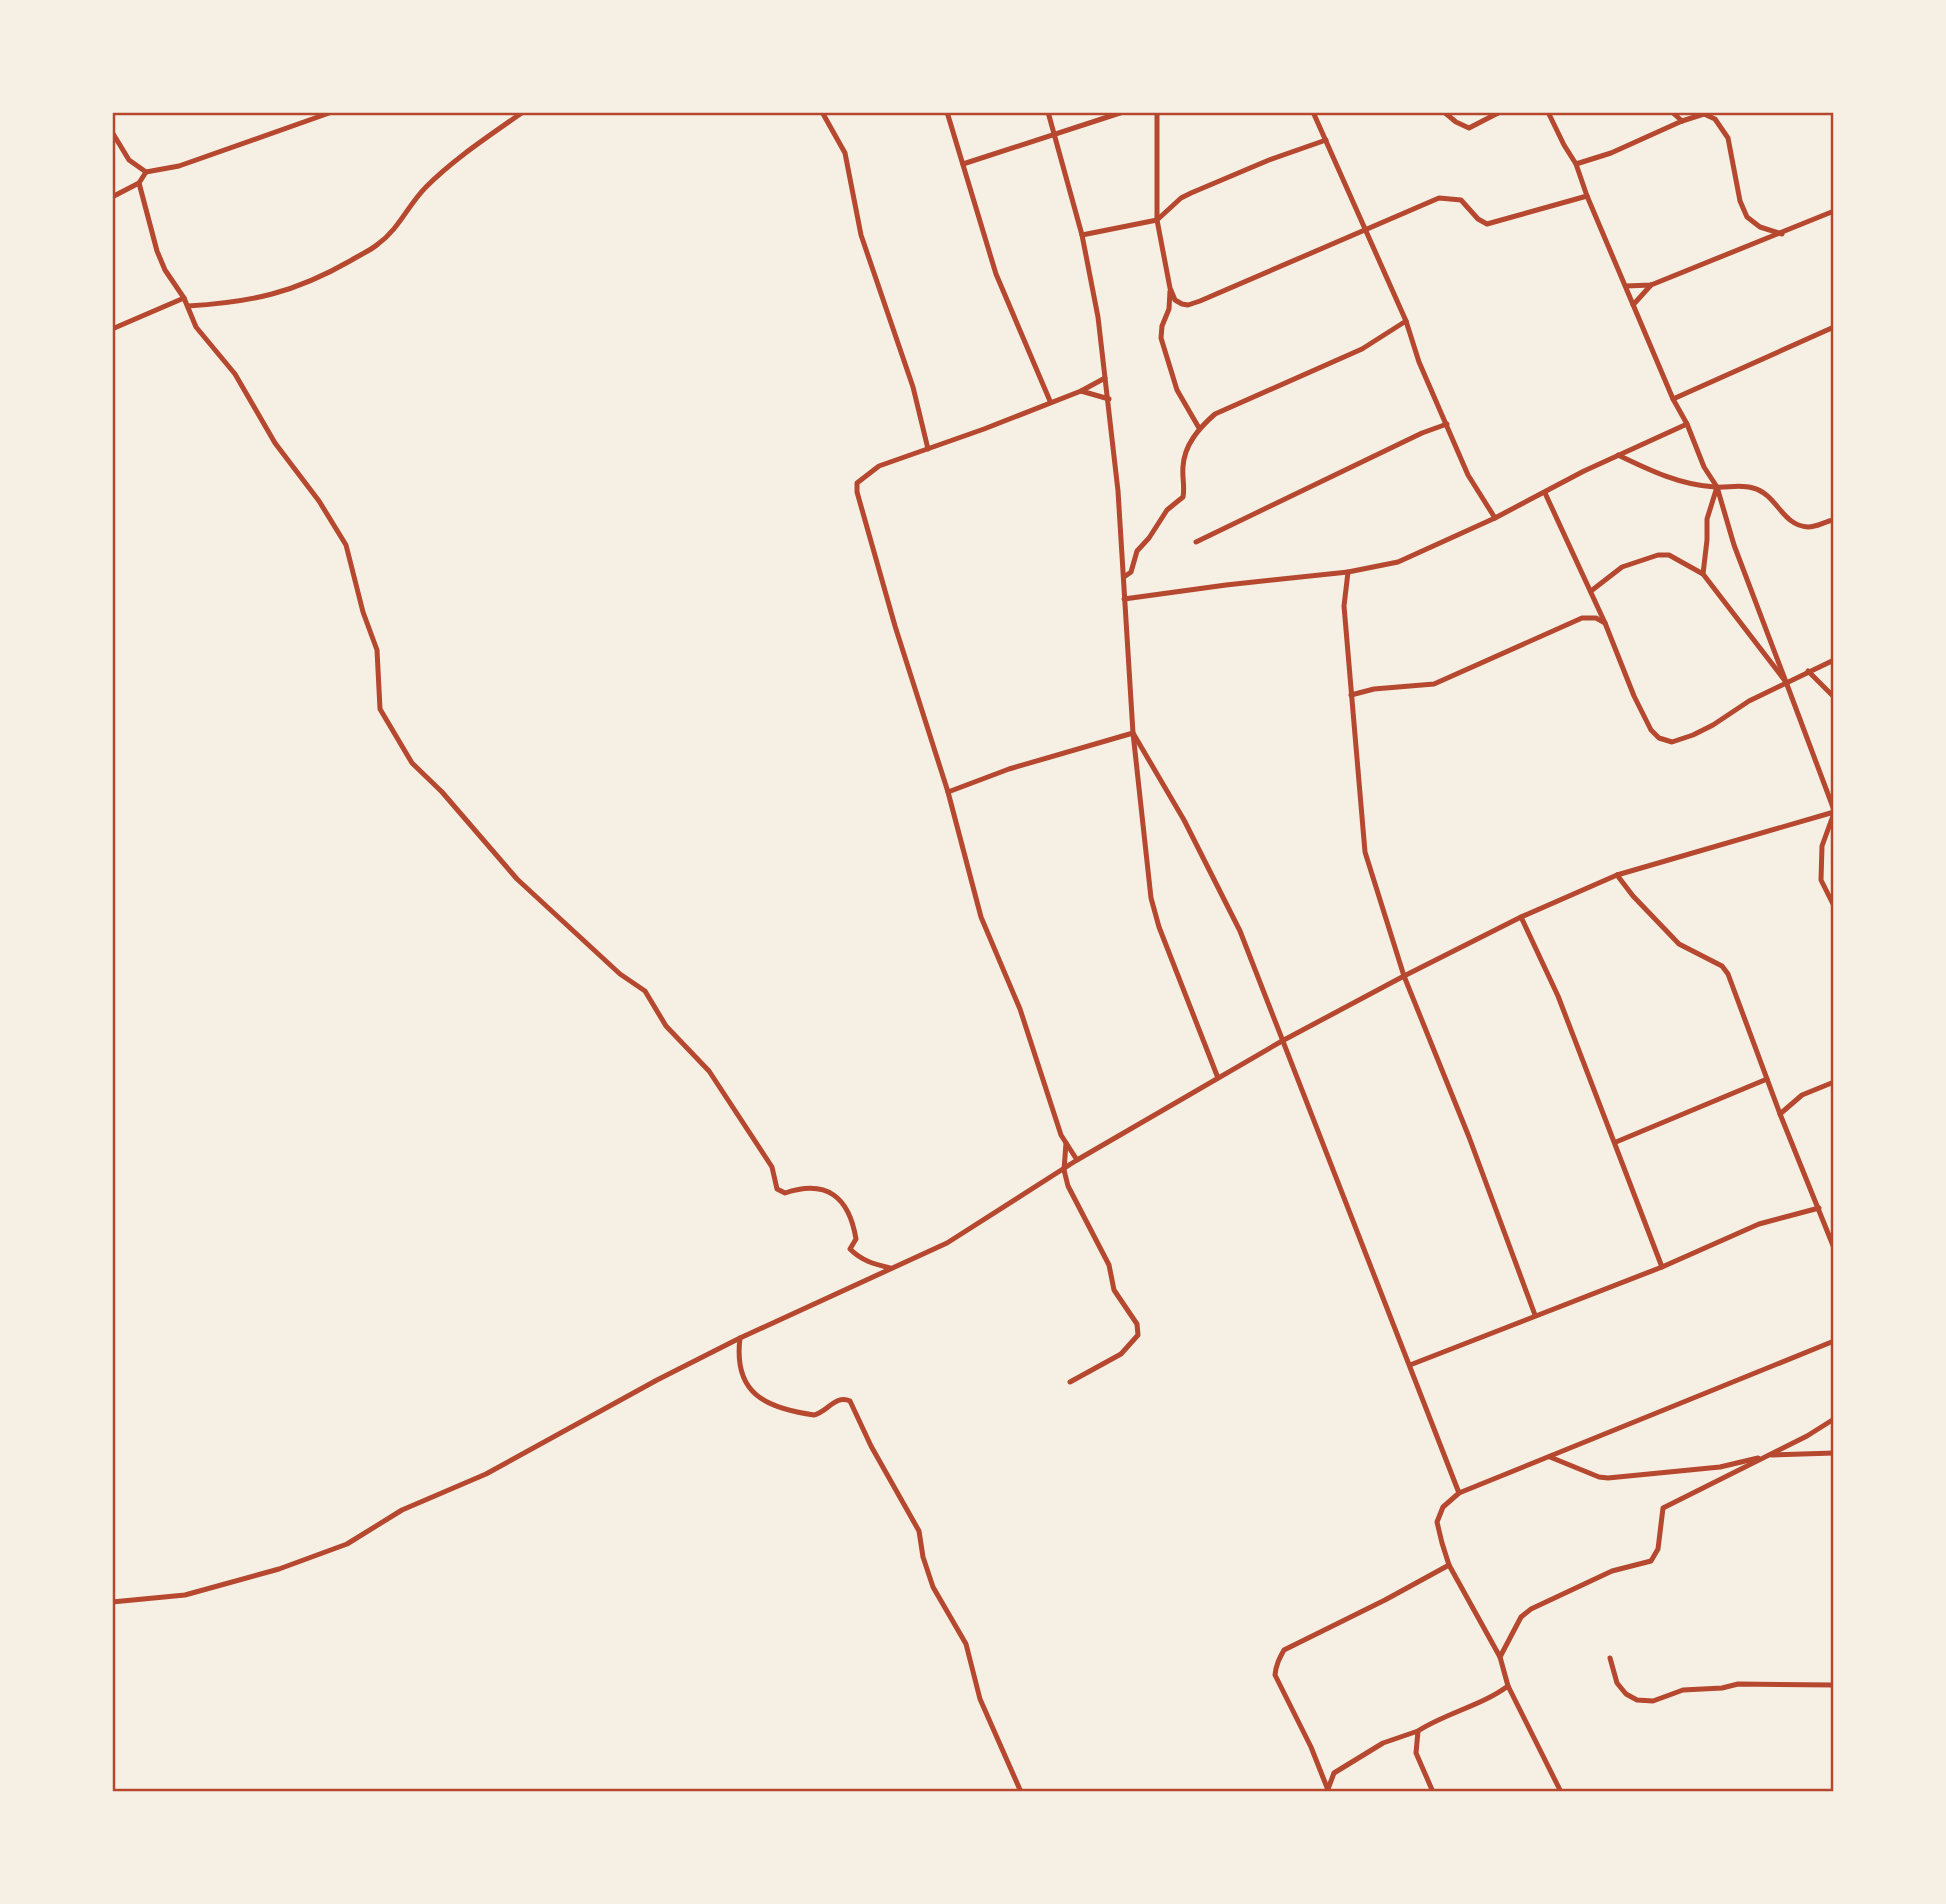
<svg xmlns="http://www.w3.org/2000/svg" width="1946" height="1904" viewBox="0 0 1946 1904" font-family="Signika,sans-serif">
	<rect width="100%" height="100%" fill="#f6efe4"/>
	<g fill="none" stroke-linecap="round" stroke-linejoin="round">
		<g stroke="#b5482f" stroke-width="5">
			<polyline points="822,112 845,153 861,235 913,387 928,449"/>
			<polyline points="947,112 996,274 1050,401"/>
			<polyline points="1048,112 1082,235 1098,317 1118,491 1133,733 1184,820 1240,931 1459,1493"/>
			<polyline points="1157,112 1157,220 1170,288 1175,300 1182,304 1188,305 1200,301 1439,198 1461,200 1478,219 1487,224 1587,196"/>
			<polyline points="1313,112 1406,321 1419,362 1468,475 1495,518"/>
			<polyline points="1444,112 1456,122 1469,128 1500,112"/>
			<polyline points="1548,112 1564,145 1576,164 1587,196 1673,399 1687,424 1704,467 1717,487 1734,545 1786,682"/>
			<polyline points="1672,112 1682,121"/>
			<polyline points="112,132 129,160 146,172 179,166 332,112"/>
			<polyline points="963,164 1123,112"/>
			<polyline points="1576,164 1611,153 1682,121 1704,114 1715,119 1728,138 1740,201 1747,217 1760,227 1782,234"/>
			<path d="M146 172 139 183 157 251 165 270 184 298 196 327 235 374 275 443 319 501 346 545 363 612 377 650 380 709 412 763 442 792 517 879 620 974 645 991 666 1026 709 1071 772 1167 777 1189 785 1193C827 1179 849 1197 856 1239L850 1249C862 1261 874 1264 890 1268"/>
			<polyline points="112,197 139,183"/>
			<polyline points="1082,235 1157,220 1181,198 1191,193 1269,160 1326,140"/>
			<polyline points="1626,286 1651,285 1834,211"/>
			<polyline points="1170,291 1169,309 1162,326 1161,338 1177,390 1199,428"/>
			<polyline points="1633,305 1651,285"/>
			<path d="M188 306C252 302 294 293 350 261 359 255 370 251 378 244 399 229 408 205 426 187 455 158 489 136 523 112"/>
			<polyline points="112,329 184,298"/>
			<polyline points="1081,391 1109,399"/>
			<polyline points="1673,399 1834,327"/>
			<path d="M1618 455C1649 470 1680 485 1715 487 1728 488 1740 484 1753 488 1777 494 1782 526 1808 527 1818 527 1825 521 1834 520"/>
			<polyline points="1545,493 1605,623 1634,696 1651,730 1659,738 1672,742 1693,735 1713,725 1749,701 1834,660"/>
			<polyline points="1196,542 1422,433 1447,424"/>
			<polyline points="1703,574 1707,540 1707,519 1717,487"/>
			<path d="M1124 577 1131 572 1137 551 1149 538 1167 510 1183 497C1185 487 1182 477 1183 467 1184 445 1199 428 1215 414L1362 349 1406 321"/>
			<polyline points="1591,591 1622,567 1658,555 1669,555 1703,574 1786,682 1834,810"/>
			<polyline points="1124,599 1226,585 1348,572"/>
			<polyline points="1808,671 1834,697"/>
			<polyline points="1351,695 1374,689 1434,684 1582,618 1596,618 1605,623"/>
			<polyline points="948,792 1009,769 1133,733 1151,898 1159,927 1218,1078"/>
			<polyline points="1834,813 1822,846 1821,880 1834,906"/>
			<polyline points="1617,875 1633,896 1679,944 1722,966 1728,974 1780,1114 1834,1248"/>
			<polyline points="1521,917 1558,996 1662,1267"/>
			<polyline points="1780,1114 1802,1095 1834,1082"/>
			<polyline points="1616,1142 1767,1079"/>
			<polyline points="1066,1143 1064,1170 1068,1186 1109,1265 1114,1290 1137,1324 1138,1335 1121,1354 1070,1382"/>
			<polyline points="1077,1160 1061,1135 1020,1009 981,917 948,792 895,626 857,492 857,483 879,466 984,429 1081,391 1105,378"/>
			<polyline points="1535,1315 1469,1137 1404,976 1365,852 1344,606 1348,572 1398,562 1495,518 1584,471 1687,424"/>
			<path d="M740 1338C733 1394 766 1408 814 1415 827 1412 836 1394 850 1401L871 1446 919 1531 923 1557 933 1587 966 1644 980 1699 1021 1792"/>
			<polyline points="1410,1365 1662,1267 1759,1224 1819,1208"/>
			<polyline points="1771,1455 1834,1453"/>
			<polyline points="1550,1457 1599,1477 1608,1478 1720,1467 1758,1458"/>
			<polyline points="112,1602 185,1595 279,1569 347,1544 402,1510 486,1474 657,1380 740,1338 947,1243 1077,1160 1282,1041 1404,976 1521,917 1617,875 1834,812"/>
			<polyline points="1500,1657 1521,1617 1531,1609 1612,1571 1651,1561 1658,1549 1663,1508 1807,1436 1834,1419"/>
			<polyline points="1610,1658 1617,1683 1626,1694 1637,1700 1653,1701 1683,1690 1722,1688 1738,1684 1834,1685"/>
			<polyline points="1508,1686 1561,1792"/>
			<polyline points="1328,1789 1334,1773 1383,1743 1418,1731"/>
			<path d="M1328 1790 1311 1747 1275 1675C1276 1665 1279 1659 1284 1650L1385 1600 1449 1565"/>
			<path d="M1433 1792 1416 1753 1418 1731C1446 1713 1481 1706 1508 1686L1500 1657 1449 1565 1442 1543 1437 1522 1443 1507 1459 1493 1834 1341"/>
		</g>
	</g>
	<rect width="1946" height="1904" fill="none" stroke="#f6efe4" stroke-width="228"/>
	<rect x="114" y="114" width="1718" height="1676" fill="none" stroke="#b5482f" stroke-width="2.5"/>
</svg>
